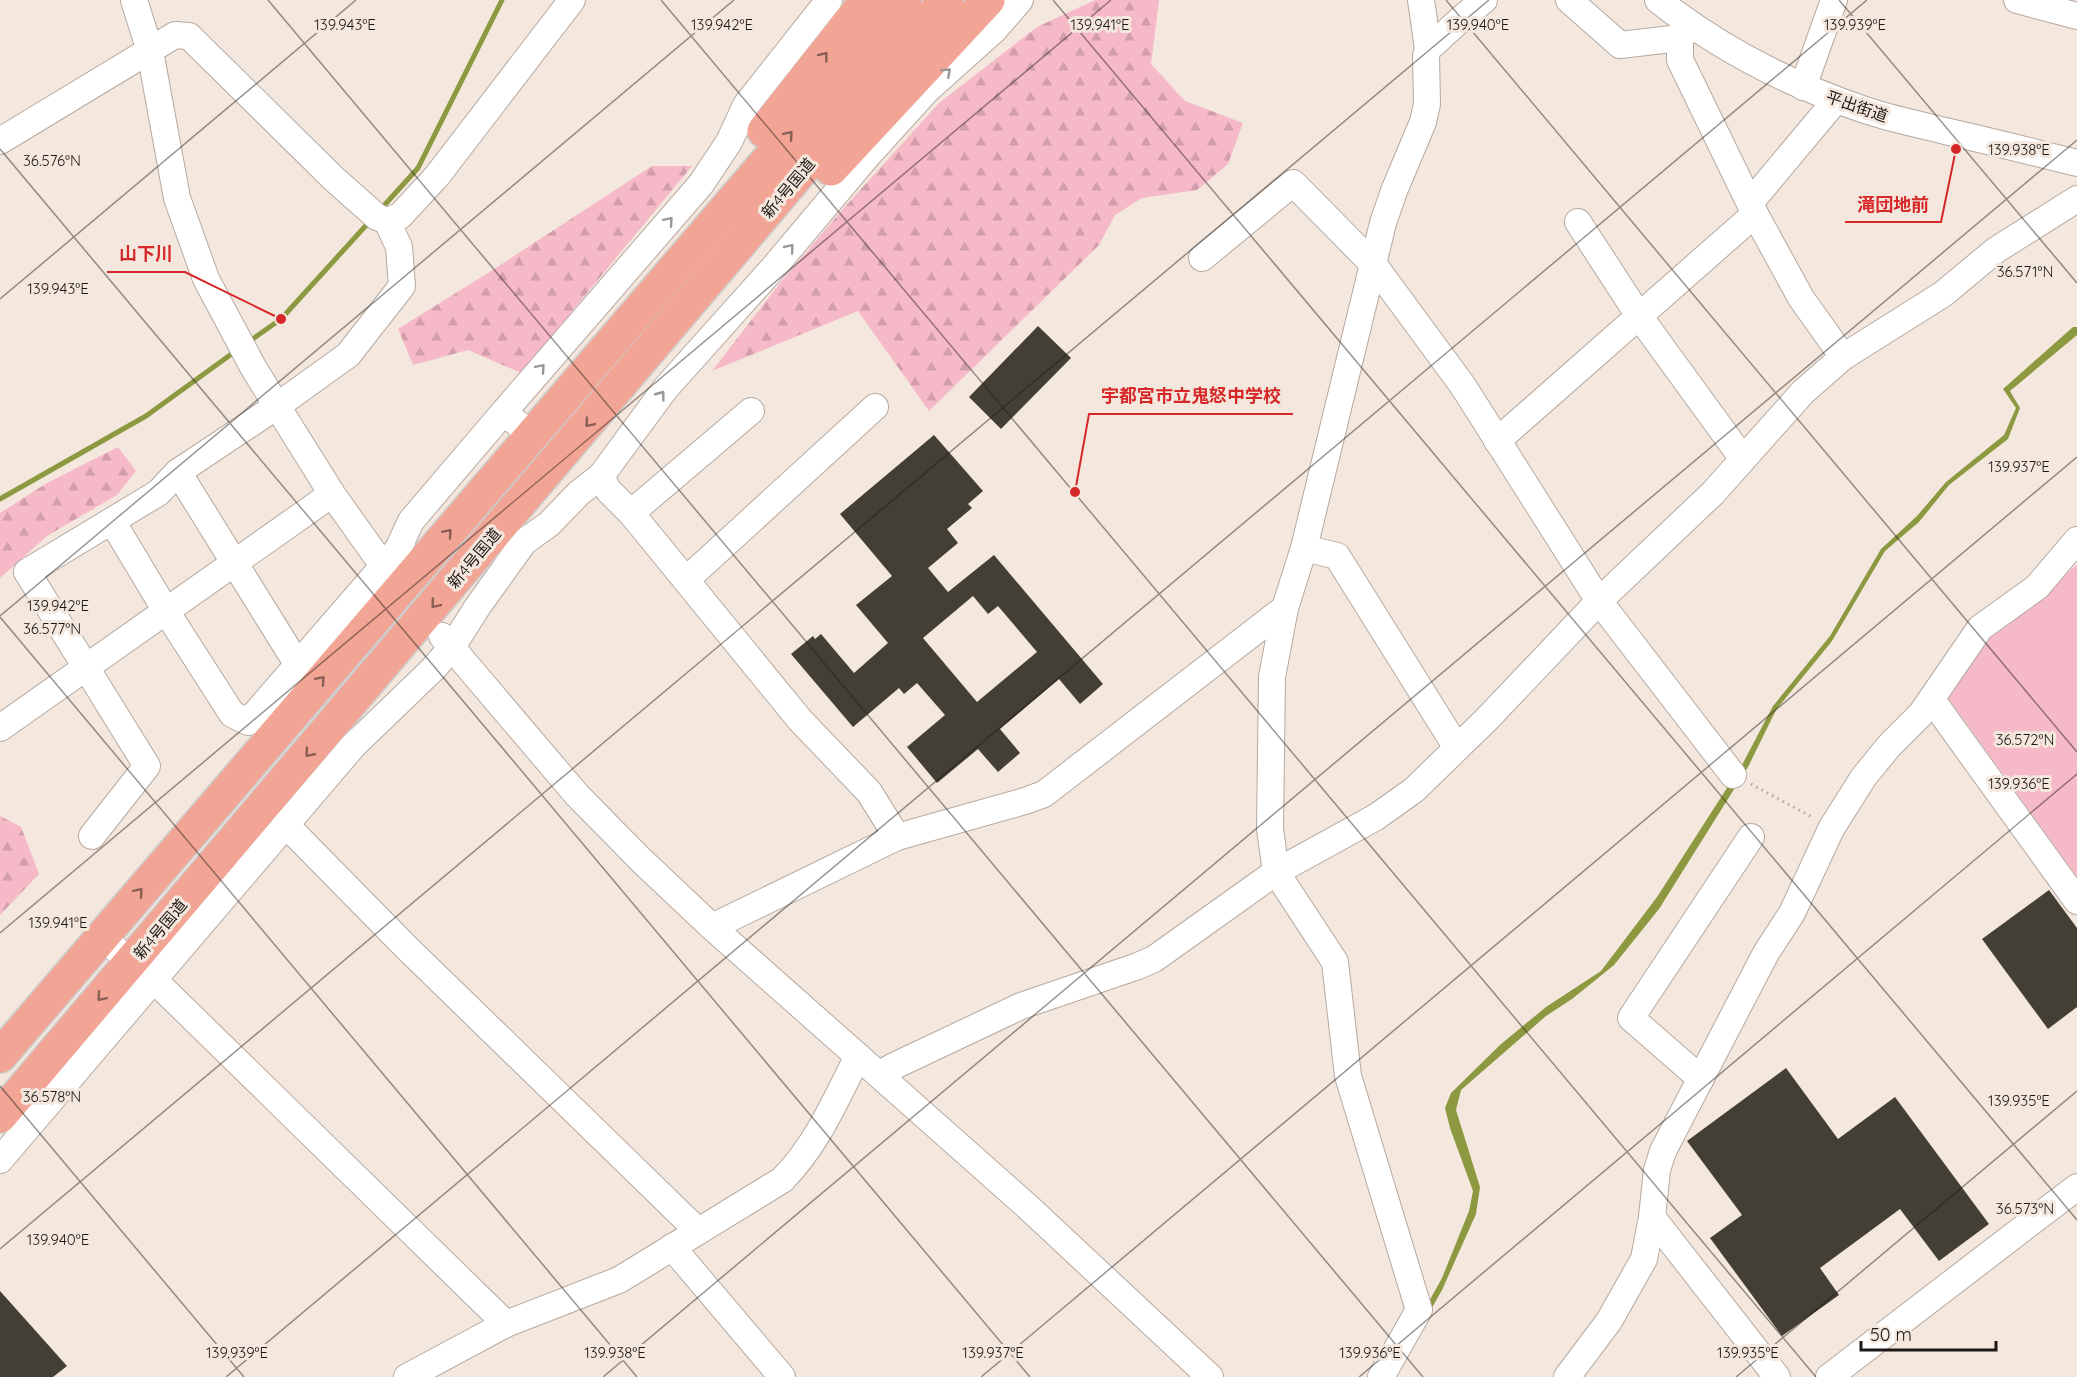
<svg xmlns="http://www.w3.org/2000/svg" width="2077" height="1377" viewBox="0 0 2077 1377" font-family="Quicksand,'Noto Sans JP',sans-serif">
	<defs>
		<pattern id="forest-firs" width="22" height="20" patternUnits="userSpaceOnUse" patternTransform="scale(1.5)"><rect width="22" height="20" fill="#f6b9c8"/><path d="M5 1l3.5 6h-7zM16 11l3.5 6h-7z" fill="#d29eab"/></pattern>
	</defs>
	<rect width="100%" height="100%" fill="#f4e7dd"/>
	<g fill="url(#forest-firs)">
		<polygon points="1095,0 1159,0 1151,64 1185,101 1243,123 1228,164 1197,190 1142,198 1115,215 1099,245 929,411 858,311 712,371 780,283 843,209 939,103 1037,27"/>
		<polygon points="652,166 692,166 521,373 468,350 413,365 398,329 488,273"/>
		<polygon points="118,447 136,471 117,495 47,536 0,578 0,513 47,483"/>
		<polygon points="0,816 21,827 39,874 0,915"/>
	</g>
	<polygon fill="#f6b9c8" points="2077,565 2077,877 1946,695 1994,629"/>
	<polygon fill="#8d9940" points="2073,327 2077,327 2077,335 2010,391 2020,408 2008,439 1949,485 1919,522 1885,551 1832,641 1776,710 1748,767 1659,909 1614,965 1572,999 1546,1016 1461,1090 1456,1110 1480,1187 1476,1214 1442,1290 1393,1377 1387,1377 1442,1278 1469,1211 1473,1191 1450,1128 1445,1108 1451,1093 1501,1044 1546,1007 1601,971 1657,897 1743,763 1773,706 1830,636 1881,549 1917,516 1946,482 2004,435 2016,408 2003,389"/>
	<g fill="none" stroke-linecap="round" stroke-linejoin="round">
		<g stroke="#8d9940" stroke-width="5">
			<polyline points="380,210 418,168 502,0"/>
			<polyline points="247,343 281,319 370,221"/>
			<polyline points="0,499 146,416 237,350"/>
		</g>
	</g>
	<g fill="#443f34" fill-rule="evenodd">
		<polygon points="1038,326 1071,358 1001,429 969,397"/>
		<path d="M934 435 983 491 968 504 972 508 947 529 958 543 928 568 948 592 994 555 1103 684 1080 704 1059 679 1000 729 1020 753 998 772 978 749 937 783 907 747 945 715 917 683 904 694 899 688 853 727 791 654 813 636 815 639 821 634 854 673 888 643 856 605 892 576 840 514ZM973 596 988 614 998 606 1037 652 977 702 923 638Z"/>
		<polygon points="2049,890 2077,928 2077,1007 2048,1029 1982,939"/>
		<polygon points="1786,1068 1838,1139 1895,1097 1989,1224 1939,1261 1900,1209 1820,1268 1839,1295 1782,1336 1710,1238 1742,1215 1687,1141"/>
		<polygon points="0,1291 67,1366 53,1377 0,1377"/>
	</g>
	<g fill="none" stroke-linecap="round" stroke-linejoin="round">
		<defs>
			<g id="minor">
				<polyline points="134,0 150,51 177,198 206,279 253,367 277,406 332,494 379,560"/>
				<polyline points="1569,0 1620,45 1680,38"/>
				<path d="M1658 0C1720 49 1791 85 1865 110 1891 119 1918 124 1945 131 1989 141 2033 152 2077 163"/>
				<polyline points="2017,0 2077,16"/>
				<polyline points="1692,25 1680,38 1680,60 1755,214 1801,298 1843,357"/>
				<polyline points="1428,49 1461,19 1484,0"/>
				<polyline points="1803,87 1834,0"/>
				<polyline points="0,141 175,35 189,36 334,179 377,217 387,221 400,216 437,176 572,0"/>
				<polyline points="1750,203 1836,100"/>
				<polyline points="1578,222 1639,316 1743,459"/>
				<polyline points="1202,258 1293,183 1374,265 1463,386 1599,601 1733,775"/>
				<polyline points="503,413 701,184 729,142 746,105 829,0"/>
				<polyline points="1497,441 1755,214"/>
				<polyline points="178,472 291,654 299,662"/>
				<polyline points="601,476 608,490 631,513 800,720 869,792 897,837"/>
				<polyline points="631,513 751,411"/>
				<polyline points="112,521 166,611 232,714 248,722 398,549 411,521 503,413 532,434"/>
				<polyline points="1304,548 1337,556 1457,748"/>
				<polyline points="686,580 875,407"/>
				<polyline points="442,636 577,795 642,861 712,927 1028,1207 1210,1377"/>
				<polyline points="1932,700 2077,901"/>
				<polyline points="0,728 332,494"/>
				<polyline points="285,824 406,947 698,1231"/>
				<polyline points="92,836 147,766 27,572 158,493 178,472 277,406 348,355 402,286 399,247 387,221"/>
				<polyline points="712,927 897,837 1025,801 1044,794 1285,608"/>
				<path d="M101 937 154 980 506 1324 619 1280 782 1180C817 1145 836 1099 858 1056"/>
				<polyline points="879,1075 892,1067 1021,1006 1138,966 1154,959 1276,872 1376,817 1414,790 1487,719 1599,601 1713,493 1803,392 1843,357 1943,294 1996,250 2077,199"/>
				<polyline points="1701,1079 1631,1018 1751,837"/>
				<polyline points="0,1160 353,746 433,669 452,647 478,606 524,542 549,524 579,493 601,476 665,389 774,267 869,154 927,90 994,30 1020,0"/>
				<polyline points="1652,1217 1777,1377"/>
				<polyline points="672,1247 782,1377"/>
				<polyline points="407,1377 506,1324"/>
				<polyline points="1381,1377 1419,1310 1348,1076 1335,962 1276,872 1270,829 1272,677 1285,608 1304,548 1383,223 1394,191 1423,122 1427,104 1426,56 1428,49 1421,0"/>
				<polyline points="1567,1377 1609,1321 1644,1259 1652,1217 1657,1170 1663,1151 1766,953 1792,913 1831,829 1863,778 1889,746 1921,714 1980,628 2037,587 2077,540"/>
				<polyline points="1829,1377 2077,1187"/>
			</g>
			<g id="highway">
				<polyline points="764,131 867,0"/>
				<polyline points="831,169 988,0"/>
				<polyline points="0,1056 905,0"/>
				<polyline points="0,1116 946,0"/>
			</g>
		</defs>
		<use href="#minor" stroke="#b6a9a0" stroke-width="28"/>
		<use href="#highway" stroke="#cdcccc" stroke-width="36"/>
		<polyline stroke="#b1a79f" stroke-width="3" stroke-dasharray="1.5 4.5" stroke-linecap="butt" points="1751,784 1814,818"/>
		<use href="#minor" stroke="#fff" stroke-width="26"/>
		<use href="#highway" stroke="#f2a495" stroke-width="33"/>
	</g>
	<defs><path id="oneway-chevron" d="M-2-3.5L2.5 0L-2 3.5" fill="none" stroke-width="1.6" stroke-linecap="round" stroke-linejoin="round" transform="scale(1.5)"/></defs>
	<g stroke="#885e55">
		<use href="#oneway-chevron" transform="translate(824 56) rotate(-52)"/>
		<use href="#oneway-chevron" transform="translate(789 135) rotate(-49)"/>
		<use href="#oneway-chevron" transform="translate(589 423) rotate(130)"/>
		<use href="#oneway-chevron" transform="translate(448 533) rotate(-49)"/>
		<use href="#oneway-chevron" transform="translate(435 604) rotate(130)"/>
		<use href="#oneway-chevron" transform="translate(321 680) rotate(-49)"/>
		<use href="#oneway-chevron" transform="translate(309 753) rotate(130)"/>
		<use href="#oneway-chevron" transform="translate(139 892) rotate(-49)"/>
		<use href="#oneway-chevron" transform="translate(101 997) rotate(131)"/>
	</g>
	<g stroke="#999796">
		<use href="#oneway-chevron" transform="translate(947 72) rotate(-42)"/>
		<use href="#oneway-chevron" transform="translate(669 221) rotate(-49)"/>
		<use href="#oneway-chevron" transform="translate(790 248) rotate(-50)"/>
		<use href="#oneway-chevron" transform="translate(541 368) rotate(-49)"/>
		<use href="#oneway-chevron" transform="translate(661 395) rotate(-53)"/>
	</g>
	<path fill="none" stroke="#1d1815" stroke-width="1.5" stroke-opacity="0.45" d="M268 0 1423 1377M661 0 1816 1377M1053 0 2077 1220M1446 0 2077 752M1839 0 2077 283M0 149 1030 1377M0 299 356 0M0 616 734 0M0 617 637 1377M0 933 1111 0M0 1086 244 1377M0 1249 1489 0M226 1377 1867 0M603 1377 2077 140M981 1377 2077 457M1359 1377 2077 774M1736 1377 2077 1091"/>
	<g text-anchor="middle" stroke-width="6" stroke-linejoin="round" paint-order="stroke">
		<g font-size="16" fill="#1d1815" stroke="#f4e7dd">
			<text transform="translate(1857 106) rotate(19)" y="6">平出街道</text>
			<text transform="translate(788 188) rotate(-50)" y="6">新4号国道</text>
			<text transform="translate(474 558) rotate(-50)" y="6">新4号国道</text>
			<text transform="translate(160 929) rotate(-50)" y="6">新4号国道</text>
		</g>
	</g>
	<g font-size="15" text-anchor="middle" fill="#1d1815" stroke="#f4e7dd" stroke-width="6" stroke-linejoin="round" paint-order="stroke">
		<text x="345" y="30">139.943°E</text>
		<text x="1100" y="30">139.941°E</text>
		<text x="722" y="30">139.942°E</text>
		<text x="1478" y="30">139.940°E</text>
		<text x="1855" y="30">139.939°E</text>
		<text x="2019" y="155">139.938°E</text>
		<text x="52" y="166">36.576°N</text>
		<text x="2025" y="277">36.571°N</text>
		<text x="58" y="294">139.943°E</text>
		<text x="2019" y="472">139.937°E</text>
		<text x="58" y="611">139.942°E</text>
		<text x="52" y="634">36.577°N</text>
		<text x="2025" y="745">36.572°N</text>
		<text x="2019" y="789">139.936°E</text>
		<text x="58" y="928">139.941°E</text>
		<text x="52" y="1102">36.578°N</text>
		<text x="2019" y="1106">139.935°E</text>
		<text x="2025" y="1214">36.573°N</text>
		<text x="58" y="1245">139.940°E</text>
		<text x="237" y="1358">139.939°E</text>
		<text x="615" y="1358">139.938°E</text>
		<text x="993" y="1358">139.937°E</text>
		<text x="1370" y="1358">139.936°E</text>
		<text x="1748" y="1358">139.935°E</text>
	</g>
	<path fill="none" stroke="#d62828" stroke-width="2" d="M1956 149L1941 222H1845M281 319L185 272H107M1075 492L1089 414H1293"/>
	<g fill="#d62828" stroke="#f4e7dd" stroke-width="2">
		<circle cx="1956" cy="149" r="6"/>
		<circle cx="281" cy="319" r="6"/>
		<circle cx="1075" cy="492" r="6"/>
	</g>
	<g font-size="18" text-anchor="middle" font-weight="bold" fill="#d62828" stroke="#f4e7dd" stroke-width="6" stroke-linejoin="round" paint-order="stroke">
		<text x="1893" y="211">滝団地前</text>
		<text x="146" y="260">山下川</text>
		<text x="1191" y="402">宇都宮市立鬼怒中学校</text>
	</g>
	<path d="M1861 1341v9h135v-9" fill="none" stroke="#1d1815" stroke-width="3"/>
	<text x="1870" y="1341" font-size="18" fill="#1d1815" stroke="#f4e7dd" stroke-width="4.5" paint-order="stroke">50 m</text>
</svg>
